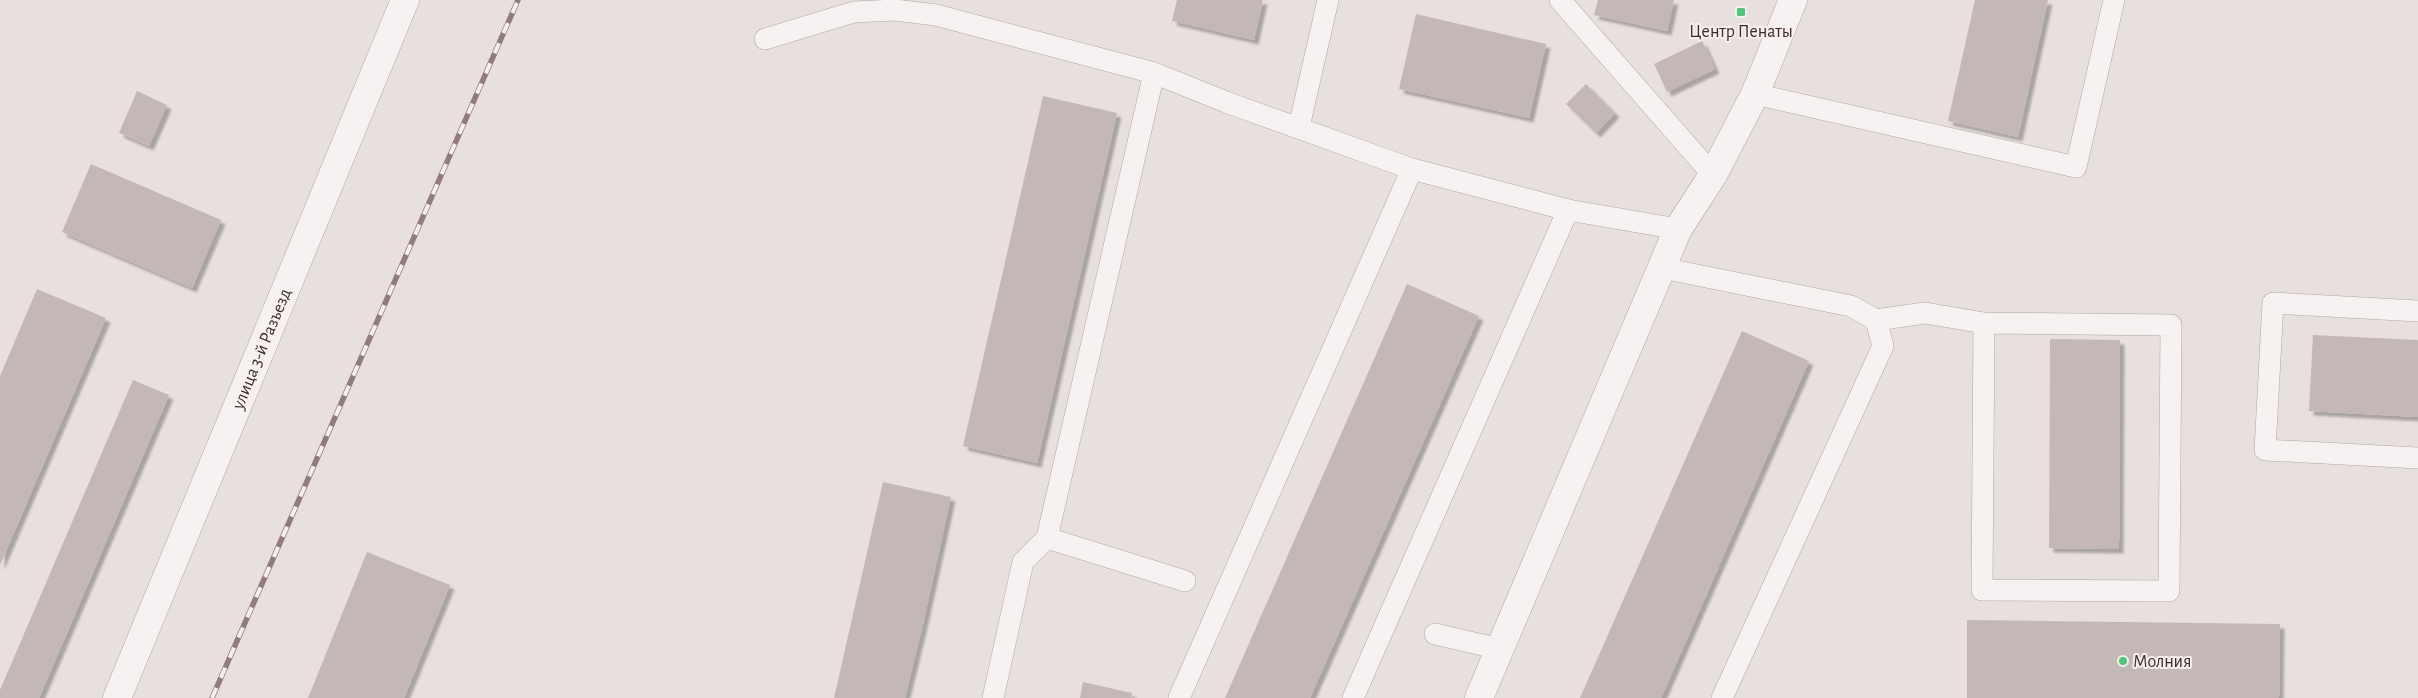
<svg xmlns="http://www.w3.org/2000/svg" width="2418" height="698" viewBox="0 0 2418 698" font-family="'Alegreya Sans',sans-serif">
	<defs>
		<filter id="shadow"><feDropShadow dx="4.5" dy="4.5" stdDeviation="1" flood-color="#0004"/></filter>
	</defs>
	<rect width="100%" height="100%" fill="#e7e0df"/>
	<g fill="#c4b8b6" filter="url(#shadow)">
		<polygon points="1177,0 1263,0 1254,40 1172,21"/>
		<polygon points="1598,0 1674,0 1667,31 1594,15"/>
		<polygon points="1975,0 2048,0 2018,137 1948,121"/>
		<polygon points="1416,14 1546,44 1529,118 1399,89"/>
		<polygon points="1702,41 1715,69 1667,92 1654,64"/>
		<polygon points="1586,84 1615,113 1596,133 1566,104"/>
		<polygon points="137,91 167,105 149,146 119,133"/>
		<polygon points="1043,96 1117,113 1037,463 963,446"/>
		<polygon points="91,164 221,220 192,288 62,232"/>
		<polygon points="1407,284 1479,316 1310,698 1225,698"/>
		<polygon points="37,289 106,318 0,565 0,376"/>
		<polygon points="1742,331 1809,361 1661,698 1580,698"/>
		<polygon points="2313,335 2418,340 2418,417 2309,411"/>
		<polygon points="2050,339 2120,340 2119,549 2049,548"/>
		<polygon points="133,380 169,395 39,698 0,698 0,690"/>
		<polygon points="883,482 951,497 923,624 905,698 834,698"/>
		<polygon points="367,552 450,585 404,698 308,698"/>
		<polygon points="1967,620 2280,624 2279,698 1967,698"/>
		<polygon points="1083,682 1132,693 1131,698 1080,698"/>
	</g>
	<g fill="none" stroke-linecap="round" stroke-linejoin="round">
		<defs>
			<g id="service">
				<polyline points="1560,0 1713,175"/>
				<polyline points="765,39 854,12 895,10 936,15 1154,73 1226,102 1412,169 1568,210 1678,229"/>
				<polyline points="1755,94 2076,167 2114,0"/>
				<polyline points="1299,127 1328,0"/>
				<polyline points="1662,268 1851,306 1876,320 1883,346 1722,698"/>
				<polyline points="2418,311 2273,303 2265,450 2418,458"/>
				<polyline points="1876,320 1925,313 1984,323 2171,325 2169,591 1982,590 1984,323"/>
				<polyline points="1047,538 1154,73"/>
				<polyline points="1435,634 1500,649"/>
				<polyline points="993,698 1023,562 1047,538 1185,581"/>
				<polyline points="1179,698 1412,169"/>
				<polyline points="1353,698 1568,210"/>
			</g>
			<polyline id="minor" points="1479,698 1678,229 1713,175 1755,94 1793,0"/>
			<g id="tertiary">
				<path id="s1" d="M117 698 405 0"/>
			</g>
		</defs>
		<use href="#service" stroke="#b1a6a4" stroke-width="22"/>
		<use href="#minor" stroke="#b1a6a4" stroke-width="29"/>
		<use href="#tertiary" stroke="#b1a6a4" stroke-width="29"/>
		<use href="#service" stroke="#f6f2f1" stroke-width="21"/>
		<use href="#minor" stroke="#f6f2f1" stroke-width="28"/>
		<use href="#tertiary" stroke="#f6f2f1" stroke-width="28"/>
		<defs>
			<polyline id="rail" points="212,698 518,0"/>
		</defs>
		<use href="#rail" stroke="#907c79" stroke-width="5.5"/>
		<use href="#rail" stroke="#f5efee" stroke-width="4" stroke-dasharray="11" stroke-linecap="butt"/>
	</g>
	<g fill="#48c878" stroke="#f5efee" stroke-width="2">
		<rect x="1736" y="7" width="10" height="10" rx="2.5"/>
		<circle cx="2123" cy="661" r="5"/>
	</g>
	<g text-anchor="middle" stroke-width="4" stroke-linejoin="round" paint-order="stroke">
		<g font-size="18" fill="#3e2c28" stroke="#f5efee">
			<text x="1741" y="37">Центр Пенаты</text>
			<text x="2133" y="667" text-anchor="start">Молния</text>
		</g>
		<g font-size="18" fill="#3e2c28" stroke="#f5efee">
			<text dy="6" stroke="none"><textPath href="#s1" startOffset="378">улица 3-й Разъезд</textPath></text>
		</g>
	</g>
</svg>
